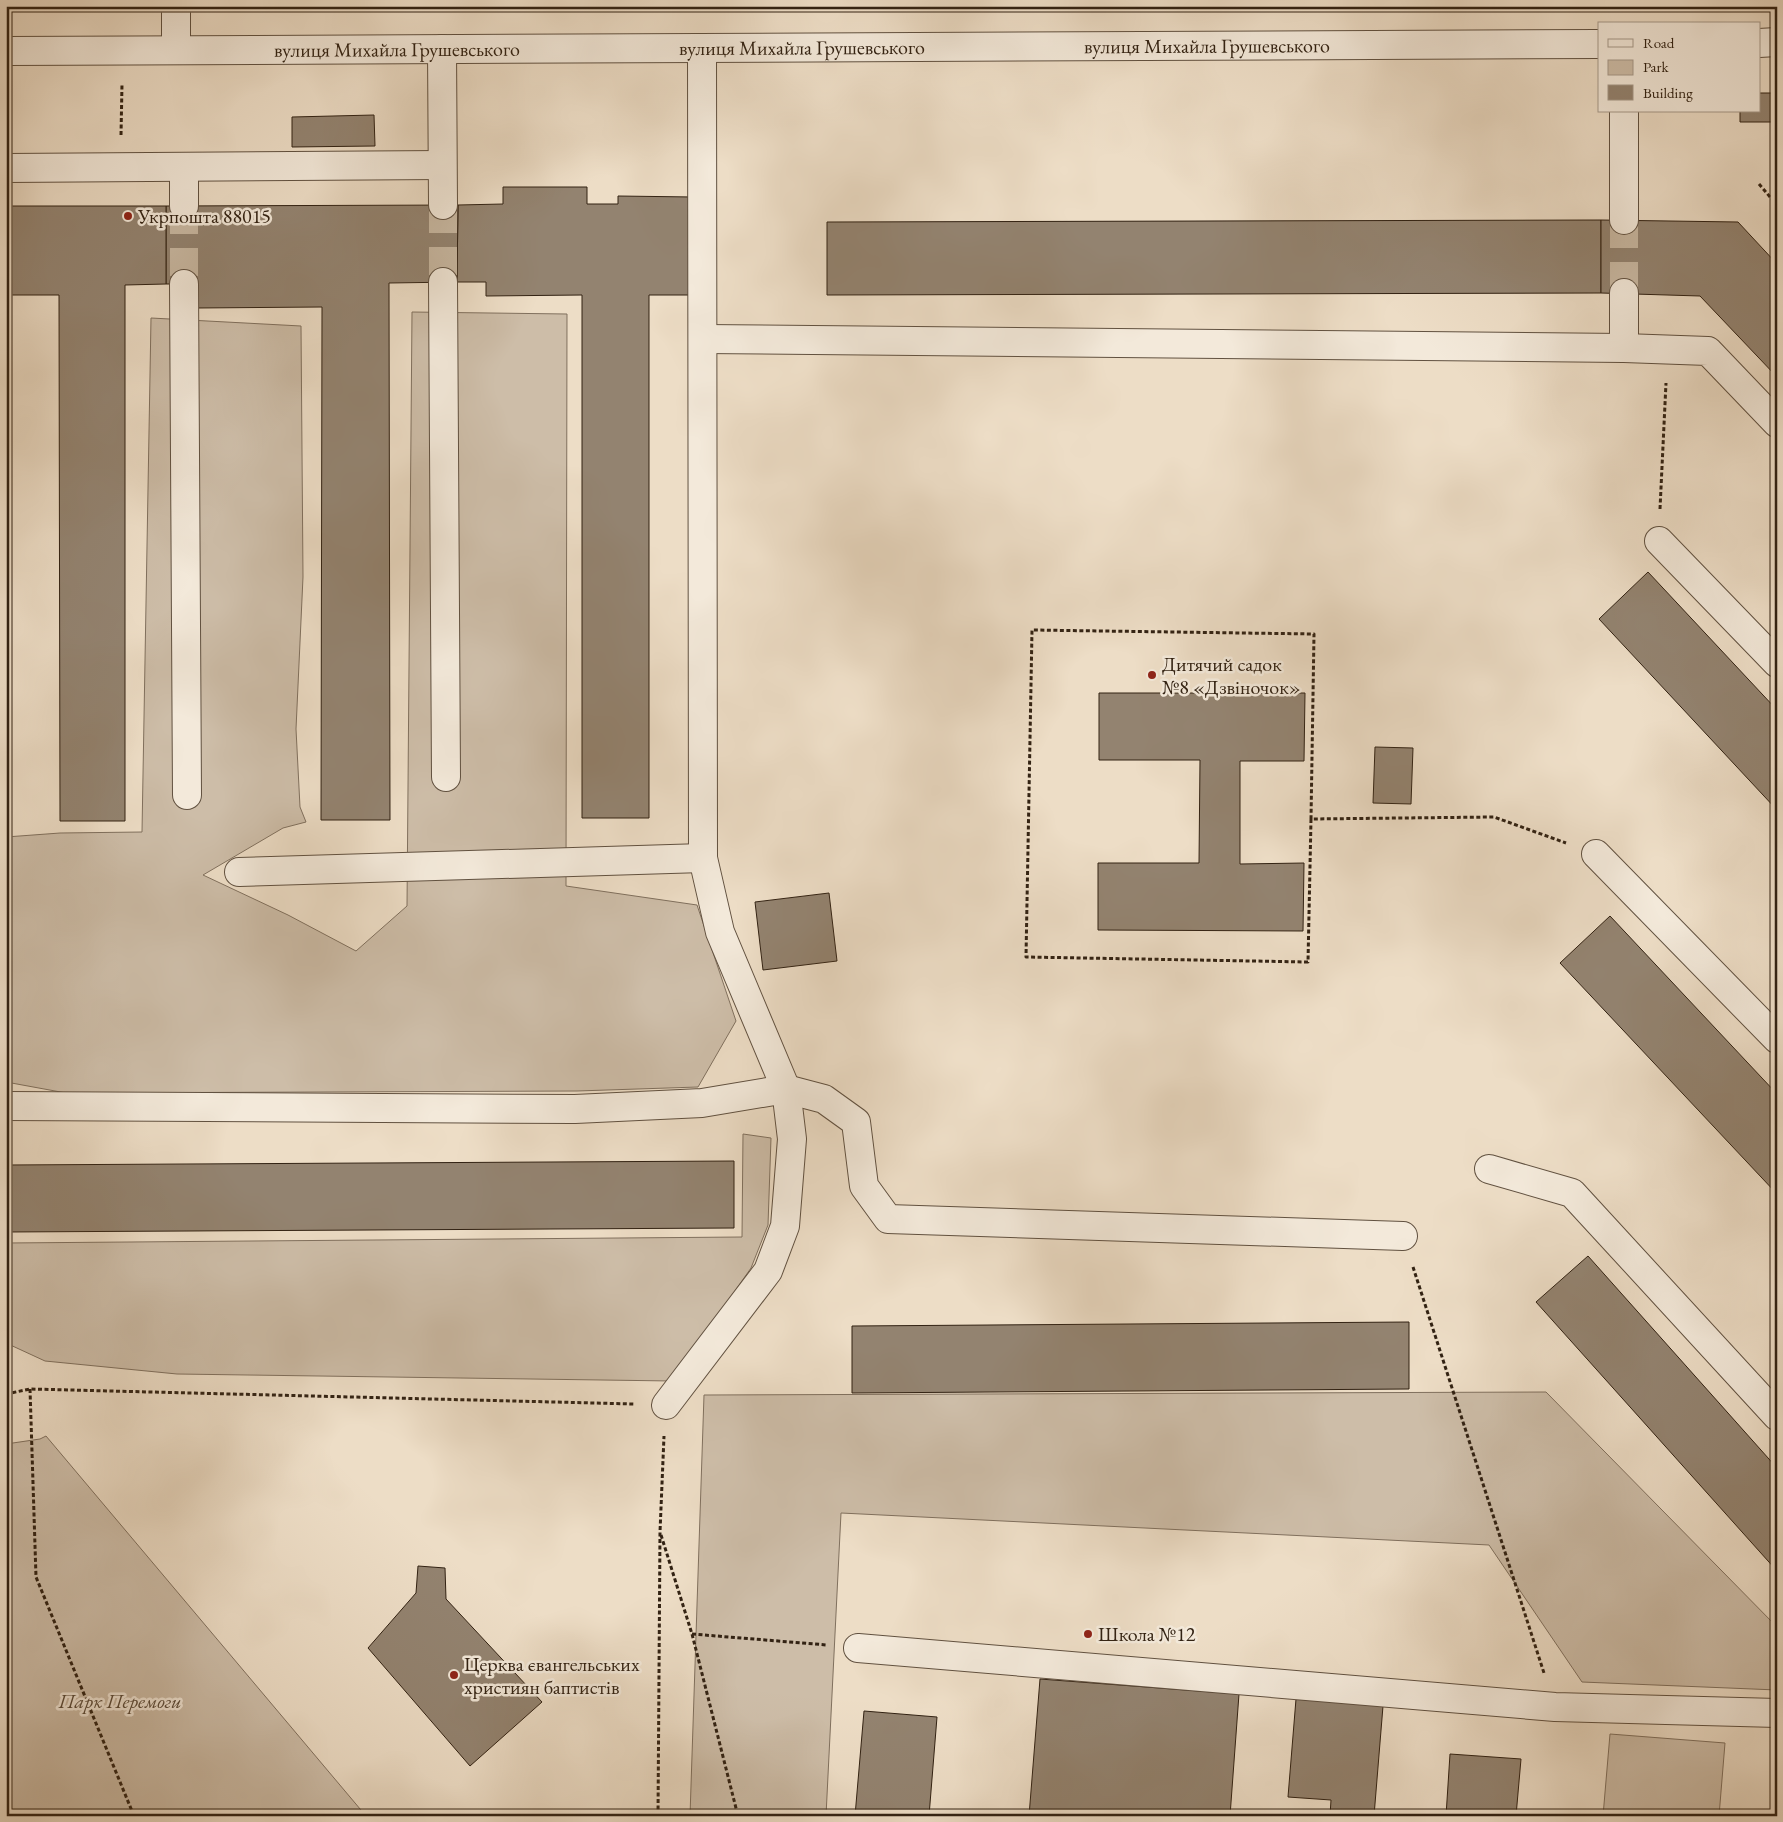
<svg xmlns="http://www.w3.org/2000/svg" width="1783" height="1822" viewBox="0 0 1783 1822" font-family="'EB Garamond',serif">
	<rect width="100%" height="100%" fill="#edddc6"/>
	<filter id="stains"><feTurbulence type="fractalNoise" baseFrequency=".004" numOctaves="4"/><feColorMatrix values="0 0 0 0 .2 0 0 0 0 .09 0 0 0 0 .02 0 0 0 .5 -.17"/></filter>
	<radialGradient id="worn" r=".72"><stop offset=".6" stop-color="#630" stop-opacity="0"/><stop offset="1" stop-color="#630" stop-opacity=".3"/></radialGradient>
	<g fill="#cdbda8" stroke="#80705e">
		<polygon points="412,312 567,314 566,886 697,905 736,1021 698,1087 577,1091 66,1093 6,1082 6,837 60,833 142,832 151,318 301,326 303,577 296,729 300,807 306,822 283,828 203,875 288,915 356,951 407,906"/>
		<polygon points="743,1134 771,1138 768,1225 751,1268 672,1381 177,1374 45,1361 6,1343 6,1243 742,1237"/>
		<polygon points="1546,1392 1777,1627 1777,1690 1582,1682 1489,1545 841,1513 826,1816 690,1816 704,1395"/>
		<polygon points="46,1436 366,1816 6,1816 6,1444 40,1439"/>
		<polygon points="1610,1734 1725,1743 1719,1816 1603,1816"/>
	</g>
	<g fill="#938370" stroke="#322213">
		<polygon points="1759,93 1777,93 1777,122 1740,122 1740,111 1759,111"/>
		<polygon points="374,115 375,146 292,147 292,117"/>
		<polygon points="503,187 587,187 587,204 618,204 618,196 693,197 692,295 649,295 649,818 582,818 582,295 486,296 486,282 457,282 458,205 503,204"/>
		<polygon points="458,205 457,282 389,283 390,820 321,820 322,307 197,308 184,284 166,284 166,206"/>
		<polygon points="6,206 166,206 166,284 125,285 125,821 60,821 59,295 6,295"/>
		<polygon points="1601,220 1601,293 827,295 827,222"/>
		<polygon points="1601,220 1738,222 1777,264 1777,377 1700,296 1601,293"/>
		<polygon points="1648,572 1777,710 1777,810 1599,619"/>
		<polygon points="1099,693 1305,693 1304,761 1240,761 1240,864 1304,863 1303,931 1098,930 1098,863 1199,863 1200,760 1099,760"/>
		<polygon points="1375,747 1413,748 1411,804 1373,803"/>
		<polygon points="829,893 837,961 763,970 755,902"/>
		<polygon points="1610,916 1777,1094 1777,1194 1560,963"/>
		<polygon points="734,1161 734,1228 6,1232 6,1165"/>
		<polygon points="1588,1256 1777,1468 1777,1571 1536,1302"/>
		<polygon points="1409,1322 1409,1389 852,1393 852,1326"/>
		<polygon points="418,1566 445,1568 446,1599 542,1702 470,1766 368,1648 416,1593"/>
		<polygon points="1040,1679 1239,1694 1230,1816 1029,1816"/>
		<polygon points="1296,1699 1383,1706 1374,1816 1330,1816 1331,1800 1288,1797"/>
		<polygon points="864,1711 937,1717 929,1816 855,1816"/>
		<polygon points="1450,1754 1521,1759 1516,1816 1446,1816"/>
	</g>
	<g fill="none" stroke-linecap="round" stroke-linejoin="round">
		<g stroke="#c8b8a2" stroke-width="28" stroke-dasharray="28 14" stroke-linecap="butt">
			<polyline points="443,205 443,282"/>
			<polyline points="184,206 184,284"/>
			<polyline points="1624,220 1624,293"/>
		</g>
		<defs>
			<g id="minor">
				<polyline points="176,6 176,50"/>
				<polyline points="1759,43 1777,42"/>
				<polyline points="442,49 443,205"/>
				<path id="s1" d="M6 51 1599 44"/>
				<polyline points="1624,111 1624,220"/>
				<polyline points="6,168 442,165"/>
				<polyline points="184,206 184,167"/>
				<polyline points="443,282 446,777"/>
				<polyline points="184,284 187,795"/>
				<polyline points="703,339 1624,348 1708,351 1777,423"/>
				<polyline points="1624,348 1624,293"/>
				<polyline points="1659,541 1777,663"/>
				<polyline points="1596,854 1777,1039"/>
				<polyline points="239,872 703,858"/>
				<polyline points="6,1106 575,1109 702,1103 786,1089 824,1099 856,1122 864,1186 888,1219 1403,1236"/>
				<polyline points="1489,1169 1572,1193 1777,1416"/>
				<polyline points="666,1405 768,1271 785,1226 792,1139 786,1089 720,932 703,858 702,48"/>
				<polyline points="858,1648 1555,1707 1777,1713"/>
			</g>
		</defs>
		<use href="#minor" stroke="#615140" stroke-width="30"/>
		<g stroke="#322213" stroke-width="3" stroke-dasharray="4 2.5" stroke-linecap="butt">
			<polyline points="121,135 122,84"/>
			<polyline points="1759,184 1777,205"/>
			<polyline points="1660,509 1666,383"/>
			<polyline points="1311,819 1308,962 1026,957 1032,630 1314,634 1311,819 1494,817 1566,843"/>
			<polyline points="1413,1267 1544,1673"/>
			<polyline points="30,1389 36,1577 134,1816"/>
			<polyline points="6,1394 30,1389 634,1404"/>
			<polyline points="661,1535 692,1634 738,1816"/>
			<polyline points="692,1634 827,1645"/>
			<polyline points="658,1816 660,1532 664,1436"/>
		</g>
		<use href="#minor" stroke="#f3e9da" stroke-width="28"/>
	</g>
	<g fill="#8f2418" stroke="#f3e9da" stroke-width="2">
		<circle cx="128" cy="216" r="5"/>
		<circle cx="1152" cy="675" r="5"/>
		<circle cx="1088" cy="1634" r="5"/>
		<circle cx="454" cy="1675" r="5"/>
	</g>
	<g text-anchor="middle" stroke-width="5" stroke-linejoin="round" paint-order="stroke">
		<g font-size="20" fill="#322213" stroke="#f3e9da">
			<text dy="7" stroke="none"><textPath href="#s1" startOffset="1201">вулиця Михайла Грушевського</textPath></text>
			<text dy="7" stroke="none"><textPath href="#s1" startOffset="796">вулиця Михайла Грушевського</textPath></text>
			<text dy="7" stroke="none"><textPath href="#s1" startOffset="391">вулиця Михайла Грушевського</textPath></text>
		</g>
		<g font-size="20" fill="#322213" stroke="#f3e9da" text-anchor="start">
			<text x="138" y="223">Укрпошта 88015</text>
			<text x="1162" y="671">Дитячий садок<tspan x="1162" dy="23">№8 «Дзвіночок»</tspan></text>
			<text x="1098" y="1641">Школа №12</text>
			<text x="464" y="1671">Церква євангельських<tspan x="464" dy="23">християн баптистів</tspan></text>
		</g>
		<g font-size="20" font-style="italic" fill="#594938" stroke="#f3e9da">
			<text x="120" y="1708">Парк Перемоги</text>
		</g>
	</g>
	<rect width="1783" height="1822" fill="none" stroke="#edddc6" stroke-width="25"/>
	<rect x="8" y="8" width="1768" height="1807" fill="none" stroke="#322213" stroke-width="2.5"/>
	<rect x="12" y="12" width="1758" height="1797" fill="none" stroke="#322213"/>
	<rect x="1598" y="22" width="162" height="90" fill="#f3e9da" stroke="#a6998a"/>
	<rect x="1608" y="39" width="25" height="8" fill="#f3e9da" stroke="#a6998a"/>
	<text x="1643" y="48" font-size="15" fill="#322213">Road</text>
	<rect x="1608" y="60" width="25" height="15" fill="#cdbda8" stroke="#a6998a"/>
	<text x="1643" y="72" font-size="15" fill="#322213">Park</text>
	<rect x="1608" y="85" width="25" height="15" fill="#938370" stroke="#a6998a"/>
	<text x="1643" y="98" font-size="15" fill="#322213">Building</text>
	<rect width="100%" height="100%" filter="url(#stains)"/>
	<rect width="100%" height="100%" fill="url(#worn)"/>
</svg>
